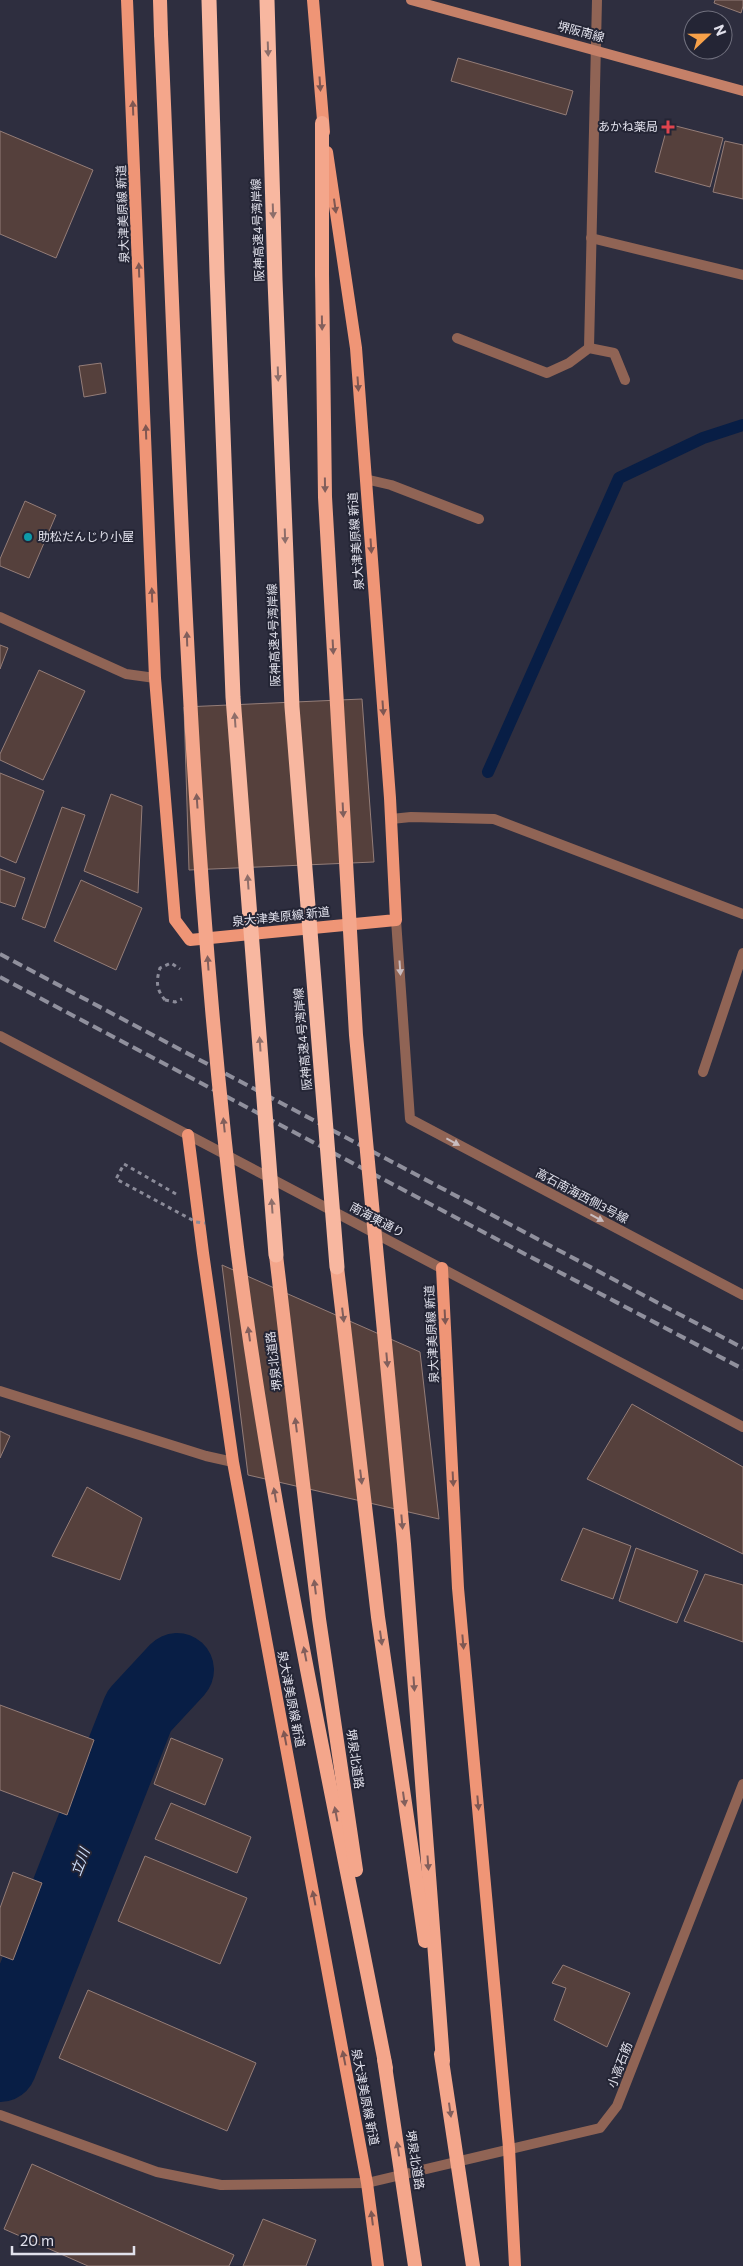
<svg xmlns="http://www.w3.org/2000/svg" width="743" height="2266" viewBox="0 0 743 2266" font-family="Commissioner,'Noto Sans JP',sans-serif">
	<rect width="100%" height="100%" fill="#2e2e3f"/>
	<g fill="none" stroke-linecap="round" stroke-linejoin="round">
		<polyline stroke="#081e45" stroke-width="12" points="488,772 619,478 703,438 743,425"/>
		<polyline stroke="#081e45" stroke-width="74" points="0,2065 139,1711 177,1670"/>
	</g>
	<g fill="#55403c" stroke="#947d78">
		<polygon points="715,0 743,0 743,6 741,13 714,3"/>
		<polygon points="458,58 573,91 566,115 451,81"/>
		<polygon points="668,124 723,138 710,187 655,172"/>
		<polygon points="0,131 93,170 56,258 0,234"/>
		<polygon points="725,141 743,145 743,199 713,192"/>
		<polygon points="101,363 106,393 84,397 79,366"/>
		<polygon points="25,501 56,515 29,578 0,566 0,559"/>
		<polygon points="0,645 8,648 0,669"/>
		<polygon points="39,670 85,691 43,780 0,760 0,754"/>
		<polygon points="362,699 374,862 189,870 184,707"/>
		<polygon points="0,773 44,791 16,863 0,856"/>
		<polygon points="111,794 142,806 138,893 84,871"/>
		<polygon points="62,807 85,815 45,928 22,919"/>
		<polygon points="0,869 25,878 15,907 0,902"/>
		<polygon points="81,880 142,908 116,970 54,941"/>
		<polygon points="222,1265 420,1352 439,1519 248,1475"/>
		<polygon points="632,1404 743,1467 743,1554 587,1479"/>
		<polygon points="0,1431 10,1436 0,1458"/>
		<polygon points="87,1487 142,1518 120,1580 52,1556"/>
		<polygon points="583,1528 631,1546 613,1599 561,1580"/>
		<polygon points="636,1548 698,1571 677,1623 619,1601"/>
		<polygon points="705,1574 743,1585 743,1642 684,1621"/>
		<polygon points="0,1705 94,1740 67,1815 0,1790"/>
		<polygon points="171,1738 223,1759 205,1805 154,1784"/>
		<polygon points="171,1803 251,1837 237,1873 155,1839"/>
		<polygon points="145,1856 247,1898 220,1964 118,1921"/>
		<polygon points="13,1872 42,1883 13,1960 0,1955 0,1908"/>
		<polygon points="563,1965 630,1993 607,2047 554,2020 566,1988 552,1983"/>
		<polygon points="88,1990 256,2063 227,2131 59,2058"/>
		<polygon points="32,2164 234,2255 229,2266 88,2266 4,2229"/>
		<polygon points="263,2219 316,2240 306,2266 243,2266"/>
	</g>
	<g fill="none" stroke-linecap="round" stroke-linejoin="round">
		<polyline stroke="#8b8b99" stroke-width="3" stroke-dasharray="4 4" stroke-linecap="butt" points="165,1000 175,1002 182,999"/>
		<g stroke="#906455" stroke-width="10">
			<polyline points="591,238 743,275"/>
			<polyline points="457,338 547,373 569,363 589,348 614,353 625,380"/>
			<polyline points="589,348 597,0"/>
			<polyline points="365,479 391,485 479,519"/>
			<polyline points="0,617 126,674 155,678"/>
			<polyline points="391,819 411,817 494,819 743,914"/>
			<polyline points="396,920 410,1119 743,1295"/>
			<polyline points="0,1036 743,1427"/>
			<polyline points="703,1072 743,953"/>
			<polyline points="0,1391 206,1456 233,1462"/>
			<polyline points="0,2115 157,2172 221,2185 367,2183"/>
		</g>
		<polyline stroke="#906455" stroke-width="10" points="367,2183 600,2128 617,2106 743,1784"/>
		<polyline stroke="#c58068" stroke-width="10" points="411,0 743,91"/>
		<g stroke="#ef9576" stroke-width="12">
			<polyline points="127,0 155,678 175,920 190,940 396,920 390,798 356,348 327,152"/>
			<polyline points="313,0 324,132"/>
			<polyline points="188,1135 203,1253 233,1462 367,2183 378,2266"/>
			<polyline points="442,1268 458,1588 509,2148 515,2266"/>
		</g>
		<g stroke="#f4a68b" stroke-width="14">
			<polyline points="160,0 161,34"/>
			<polyline points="322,274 322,123"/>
		</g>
		<g stroke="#90909d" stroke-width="4" stroke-dasharray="10 5" stroke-linecap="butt">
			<polyline points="0,954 743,1348"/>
			<polyline points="0,977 743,1369"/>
		</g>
		<g stroke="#8b8b99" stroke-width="3" stroke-dasharray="4 4" stroke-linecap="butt">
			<path d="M165 1000C156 989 156 981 160 968L171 963 180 969"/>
			<polyline points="176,1194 124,1164 116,1179 196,1222 205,1223"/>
		</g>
		<g stroke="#f4a68b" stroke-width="14">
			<path d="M161 34C179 438 187 845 237 1247 272 1522 333 1795 386 2068"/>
			<polyline points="322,274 325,497 356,1035 404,1544 443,2061"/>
			<polyline points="276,1255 319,1619 356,1870"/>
			<polyline points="337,1267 378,1617 425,1941"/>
			<polyline points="441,2054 473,2266"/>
			<polyline points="384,2059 415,2266"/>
		</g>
		<g stroke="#f8b7a0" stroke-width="15">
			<polyline points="209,0 217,273 233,697 276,1255"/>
			<polyline points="267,0 275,280 292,707 337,1267"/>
		</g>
	</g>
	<defs><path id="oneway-solid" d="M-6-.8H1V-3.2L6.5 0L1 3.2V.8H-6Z" transform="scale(1.25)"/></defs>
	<g fill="#8e6e6a">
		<use href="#oneway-solid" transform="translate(268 49) rotate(88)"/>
		<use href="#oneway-solid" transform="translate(273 211) rotate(88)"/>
		<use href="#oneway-solid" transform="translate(278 374) rotate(88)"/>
		<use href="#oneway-solid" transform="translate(285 536) rotate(88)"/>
		<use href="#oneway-solid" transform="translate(235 720) rotate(-94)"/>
		<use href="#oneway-solid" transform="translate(248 882) rotate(-94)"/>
		<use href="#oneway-solid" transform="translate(260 1044) rotate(-94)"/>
		<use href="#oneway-solid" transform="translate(272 1206) rotate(-94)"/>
	</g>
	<g fill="#7f5752">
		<use href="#oneway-solid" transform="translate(320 84) rotate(86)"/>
		<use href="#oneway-solid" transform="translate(133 108) rotate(-92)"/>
		<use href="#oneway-solid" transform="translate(335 206) rotate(82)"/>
		<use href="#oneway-solid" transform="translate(139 270) rotate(-92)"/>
		<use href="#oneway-solid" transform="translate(358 384) rotate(86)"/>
		<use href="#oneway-solid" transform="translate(146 432) rotate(-92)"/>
		<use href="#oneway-solid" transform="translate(371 546) rotate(86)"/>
		<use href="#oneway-solid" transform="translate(152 595) rotate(-92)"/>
		<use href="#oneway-solid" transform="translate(383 708) rotate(86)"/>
		<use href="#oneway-solid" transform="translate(445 1317) rotate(87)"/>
		<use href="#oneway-solid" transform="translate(453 1479) rotate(87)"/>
		<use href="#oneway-solid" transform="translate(463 1642) rotate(85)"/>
		<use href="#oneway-solid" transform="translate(285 1738) rotate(-101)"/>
		<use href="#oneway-solid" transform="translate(478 1803) rotate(85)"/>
		<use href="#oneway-solid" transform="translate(314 1898) rotate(-101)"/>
		<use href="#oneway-solid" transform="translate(344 2058) rotate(-101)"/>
		<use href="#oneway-solid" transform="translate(372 2218) rotate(-97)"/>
	</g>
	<g fill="#825f5c">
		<use href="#oneway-solid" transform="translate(322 323) rotate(89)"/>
		<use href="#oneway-solid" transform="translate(325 485) rotate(89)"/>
		<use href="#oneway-solid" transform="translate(187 639) rotate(-92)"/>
		<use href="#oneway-solid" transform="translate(333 647) rotate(87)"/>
		<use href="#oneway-solid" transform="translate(197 801) rotate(-94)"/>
		<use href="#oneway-solid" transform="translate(343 810) rotate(87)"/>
		<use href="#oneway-solid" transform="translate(208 963) rotate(-94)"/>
		<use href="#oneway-solid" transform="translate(224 1125) rotate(-96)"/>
		<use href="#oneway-solid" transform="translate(343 1315) rotate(83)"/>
		<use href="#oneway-solid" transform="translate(249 1334) rotate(-98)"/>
		<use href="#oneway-solid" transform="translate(387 1360) rotate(85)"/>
		<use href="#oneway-solid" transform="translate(296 1425) rotate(-97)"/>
		<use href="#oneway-solid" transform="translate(361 1477) rotate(83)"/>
		<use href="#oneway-solid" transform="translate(275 1495) rotate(-100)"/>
		<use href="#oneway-solid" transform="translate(402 1522) rotate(85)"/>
		<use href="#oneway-solid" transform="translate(315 1587) rotate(-97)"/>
		<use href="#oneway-solid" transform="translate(381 1638) rotate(82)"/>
		<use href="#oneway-solid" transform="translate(305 1654) rotate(-101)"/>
		<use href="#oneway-solid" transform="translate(414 1684) rotate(86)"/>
		<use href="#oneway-solid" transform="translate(404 1799) rotate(82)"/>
		<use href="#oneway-solid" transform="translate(336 1814) rotate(-101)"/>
		<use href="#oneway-solid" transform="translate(428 1863) rotate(86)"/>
		<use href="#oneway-solid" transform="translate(450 2110) rotate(82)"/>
		<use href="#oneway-solid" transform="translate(398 2149) rotate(-99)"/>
	</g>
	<g fill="#c9bcbf">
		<use href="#oneway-solid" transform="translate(400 968) rotate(86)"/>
		<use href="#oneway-solid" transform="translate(453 1142) rotate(28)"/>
		<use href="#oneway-solid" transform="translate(597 1218) rotate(28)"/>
	</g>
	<path fill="#e0444e" stroke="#242535" stroke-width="2" d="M665.5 119.5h5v5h5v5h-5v5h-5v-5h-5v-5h5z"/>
	<circle fill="#0f9aa8" stroke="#242535" stroke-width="2" cx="28" cy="537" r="5"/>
	<g text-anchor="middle" stroke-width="4" stroke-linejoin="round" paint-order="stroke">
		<g font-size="12" fill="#e1e1ec" stroke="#242535">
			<text transform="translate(581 32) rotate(15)" y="4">堺阪南線</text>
			<text transform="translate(123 214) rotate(-92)" y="4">泉大津美原線 新道</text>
			<text transform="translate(258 230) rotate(-92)" y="4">阪神高速4号湾岸線</text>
			<text transform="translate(356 541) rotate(-94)" y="4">泉大津美原線 新道</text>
			<text transform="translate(274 635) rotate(-92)" y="4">阪神高速4号湾岸線</text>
			<text transform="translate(281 917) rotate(-6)" y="4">泉大津美原線 新道</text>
			<text transform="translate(303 1039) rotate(-95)" y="4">阪神高速4号湾岸線</text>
			<text transform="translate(582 1196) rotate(28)" y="4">高石南海西側3号線</text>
			<text transform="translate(377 1220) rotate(28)" y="4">南海東通り</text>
			<text transform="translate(432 1334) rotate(-93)" y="4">泉大津美原線 新道</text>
			<text transform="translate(274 1361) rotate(-97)" y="4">堺泉北道路</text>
			<text transform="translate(291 1699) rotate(79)" y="4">泉大津美原線 新道</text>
			<text transform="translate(355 1759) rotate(82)" y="4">堺泉北道路</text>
			<text transform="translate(620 2065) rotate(-69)" y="4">小高石筋</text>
			<text transform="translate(365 2097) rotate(79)" y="4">泉大津美原線 新道</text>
			<text transform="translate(415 2160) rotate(81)" y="4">堺泉北道路</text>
		</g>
		<g font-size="12" fill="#e1e1ec" stroke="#242535" text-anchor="end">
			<text x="658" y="131">あかね薬局</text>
			<text x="38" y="541" text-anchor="start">助松だんじり小屋</text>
		</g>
		<g font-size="14" font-style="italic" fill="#d0e1fd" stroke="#242535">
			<text transform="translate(80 1862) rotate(-69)" y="5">立川</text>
		</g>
	</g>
	<g transform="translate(708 35) rotate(68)"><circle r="24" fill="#242535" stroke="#70707e"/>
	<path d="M0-4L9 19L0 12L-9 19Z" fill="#f7a149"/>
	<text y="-8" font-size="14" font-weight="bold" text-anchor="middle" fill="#e1e1ec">N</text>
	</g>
	<path d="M12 2246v8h122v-8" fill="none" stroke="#e1e1ec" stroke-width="2.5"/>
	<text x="20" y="2246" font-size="15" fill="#e1e1ec" stroke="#242535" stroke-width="4" paint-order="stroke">20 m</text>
</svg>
